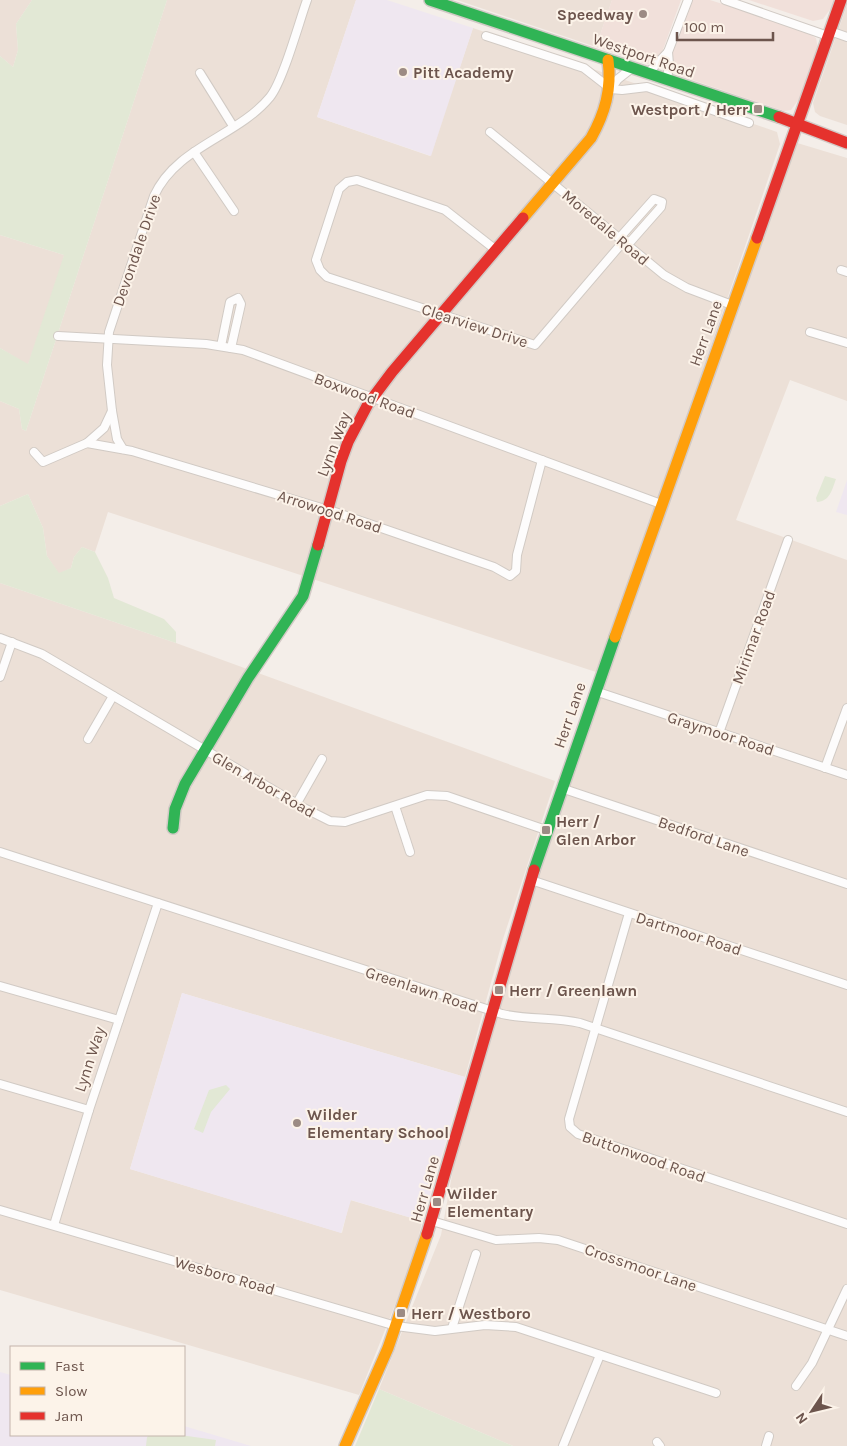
<svg xmlns="http://www.w3.org/2000/svg" width="847" height="1446" viewBox="0 0 847 1446" font-family="Karla,sans-serif">
	<rect width="100%" height="100%" fill="#f4eee9"/>
	<g fill="#ece0d7">
		<polygon points="0,0 32,0 16,24 18,50 13,67 0,56"/>
		<polygon points="167,0 356,0 317,117 430,156 473,28 777,132 780,144 679,440 596,672 108,512 95,552 82,547 74,557 71,568 59,574 47,556 43,528 28,494 0,506 0,401 19,409 22,429 26,431"/>
		<polygon points="457,0 612,0 596,47"/>
		<polygon points="847,5 847,125 820,116 815,112 813,103"/>
		<polygon points="794,142 847,158 847,401 790,380 736,520 847,560 847,1446 513,1446 379,1389 441,1235 457,1148 522,927 614,646"/>
		<polygon points="0,235 64,255 63,263 28,365 0,348"/>
		<polygon points="0,583 176,643 555,781 503,939 465,1077 182,993 130,1169 342,1233 350,1200 422,1221 415,1255 359,1395 0,1290"/>
	</g>
	<g fill="#f1e0da">
		<polygon points="612,0 681,0 661,55 654,63 647,64 596,47"/>
		<polygon points="691,0 710,0 801,29 816,38 818,49 799,99 791,110 784,111 678,75 671,61 672,53"/>
		<polygon points="749,0 837,0 823,19 813,21"/>
	</g>
	<g fill="#efe7f0">
		<polygon points="356,0 387,0 473,28 431,156 317,117"/>
		<polygon points="847,480 847,515 836,512"/>
		<polygon points="182,993 465,1077 422,1221 351,1200 341,1233 130,1169"/>
		<polygon points="0,1372 11,1375 11,1435 184,1435 184,1426 251,1446 0,1446"/>
	</g>
	<g fill="#e2e8d5">
		<polygon points="32,0 167,0 26,431 22,429 19,409 0,401 0,348 28,364 64,255 0,235 0,56 13,67 18,50 16,24"/>
		<path d="M825 476 836 479C832 490 830 501 817 502L816 498Z"/>
		<polygon points="28,494 43,528 47,556 59,573 71,568 74,557 82,547 95,552 108,578 114,598 164,619 176,632 176,643 0,583 0,506"/>
		<polygon points="226,1085 230,1089 211,1112 203,1133 194,1129 209,1090"/>
		<polygon points="379,1389 513,1446 355,1446"/>
		<polygon points="150,1435 180,1435 216,1440 215,1446 146,1446 147,1437"/>
	</g>
	<g fill="none" stroke-linecap="round" stroke-linejoin="round">
		<defs>
			<g id="street">
				<polyline points="725,0 828,36"/>
				<polyline points="830,31 847,37"/>
				<polyline points="486,36 584,68 611,89 622,90 647,87 749,123"/>
				<polyline points="200,73 233,126"/>
				<polyline points="648,73 668,52 688,0"/>
				<polyline points="667,80 669,64 668,52"/>
				<polyline points="611,89 618,79 632,68"/>
				<polyline points="490,132 664,275 687,288 732,305"/>
				<polyline points="194,152 234,211"/>
				<polygon points="654,199 662,202 661,207 631,241 623,242 622,235"/>
				<polyline points="496,250 445,210 357,180 347,182 339,189 316,260 320,270 327,277 535,345 623,242"/>
				<polyline points="841,270 847,272"/>
				<polyline points="810,332 847,343"/>
				<polyline points="58,336 206,344 243,350 661,504"/>
				<polyline points="221,346 230,302 238,298 241,304 231,348"/>
				<polyline points="87,443 104,428 112,411"/>
				<path d="M123 449 117 439 112 411 107 365 109 332 154 196C177 146 237 137 270 97 283 81 299 22 307 0"/>
				<polyline points="34,452 43,462 87,443 132,451 335,512 494,567 510,576 516,571 517,555 542,460"/>
				<polyline points="0,638 42,654 304,808 330,821 345,822 427,795 447,796 546,830"/>
				<polyline points="0,677 12,642"/>
				<polyline points="595,691 847,775"/>
				<polyline points="719,733 788,540"/>
				<polyline points="88,739 113,696"/>
				<polyline points="825,768 847,708"/>
				<polyline points="561,788 847,884"/>
				<polyline points="297,803 322,759"/>
				<polyline points="395,806 410,852"/>
				<path d="M0 852 502 1014C528 1020 554 1017 580 1023L847 1112"/>
				<polyline points="531,880 847,985"/>
				<polyline points="629,913 569,1119 570,1127 578,1134 847,1224"/>
				<polyline points="0,986 119,1020"/>
				<polyline points="0,1084 89,1110"/>
				<polyline points="0,1210 396,1326 435,1331 485,1325 516,1327 716,1393"/>
				<polyline points="432,1221 496,1240 539,1238 558,1240 847,1336"/>
				<polyline points="54,1225 89,1110 158,903"/>
				<polyline points="452,1328 476,1254"/>
				<polyline points="796,1386 812,1363 847,1289"/>
				<polyline points="657,1442 660,1446"/>
				<polyline points="563,1446 600,1355"/>
				<polyline points="766,1446 769,1436"/>
			</g>
			<g id="fast">
				<polyline points="430,0 779,117"/>
				<polyline points="173,828 175,809 185,784 248,678 303,596 318,545"/>
				<polyline points="534,870 615,637"/>
			</g>
			<g id="slow">
				<path d="M523 218 591 138C605 113 612 89 608 60"/>
				<polyline points="615,637 757,238"/>
				<polyline points="345,1446 388,1348 427,1234"/>
			</g>
			<g id="jam">
				<polyline points="779,117 847,143"/>
				<polyline points="757,238 841,0"/>
				<polyline points="318,545 341,461 348,442 368,404 392,372 523,218"/>
				<polyline points="427,1234 534,870"/>
			</g>
		</defs>
		<use href="#street" stroke="#d1cac4" stroke-width="10"/>
		<use href="#fast" stroke="#d2cac6" stroke-width="14"/>
		<use href="#slow" stroke="#d2cac6" stroke-width="14"/>
		<use href="#jam" stroke="#d2cac6" stroke-width="14"/>
		<use href="#street" stroke="#fdfcfc" stroke-width="8"/>
		<use href="#fast" stroke="#30b455" stroke-width="11"/>
		<use href="#slow" stroke="#ff9f0a" stroke-width="11"/>
		<use href="#jam" stroke="#e5322d" stroke-width="11"/>
	</g>
	<g fill="#9c8b84" stroke="#fcf3e9" stroke-width="2">
		<circle cx="643" cy="14" r="5"/>
		<circle cx="403" cy="72" r="5"/>
		<rect x="753" y="104" width="10" height="10" rx="2.5"/>
		<rect x="541" y="825" width="10" height="10" rx="2.5"/>
		<rect x="494" y="985" width="10" height="10" rx="2.5"/>
		<circle cx="297" cy="1123" r="5"/>
		<rect x="432" y="1197" width="10" height="10" rx="2.5"/>
		<rect x="396" y="1308" width="10" height="10" rx="2.5"/>
	</g>
	<g text-anchor="middle" stroke-width="4" stroke-linejoin="round" paint-order="stroke">
		<g font-size="16" font-weight="bold" fill="#6d554d" stroke="#fcf3e9" text-anchor="start">
			<text x="633" y="20" text-anchor="end">Speedway</text>
			<text x="413" y="78">Pitt Academy</text>
			<text x="748" y="115" text-anchor="end">Westport / Herr</text>
			<text x="556" y="827">Herr /<tspan x="556" dy="18">Glen Arbor</tspan></text>
			<text x="509" y="996">Herr / Greenlawn</text>
			<text x="307" y="1120">Wilder<tspan x="307" dy="18">Elementary School</tspan></text>
			<text x="447" y="1199">Wilder<tspan x="447" dy="18">Elementary</tspan></text>
			<text x="411" y="1319">Herr / Westboro</text>
		</g>
		<g font-size="16" fill="#6d554d" stroke="#fcf3e9">
			<text transform="translate(644 55) rotate(19)" y="6">Westport Road</text>
			<text transform="translate(606 227) rotate(40)" y="6">Moredale Road</text>
			<text transform="translate(136 250) rotate(-71)" y="6">Devondale Drive</text>
			<text transform="translate(475 325) rotate(18)" y="6">Clearview Drive</text>
			<text transform="translate(705 333) rotate(-70)" y="6">Herr Lane</text>
			<text transform="translate(365 395) rotate(20)" y="6">Boxwood Road</text>
			<text transform="translate(333 444) rotate(-69)" y="6">Lynn Way</text>
			<text transform="translate(330 511) rotate(18)" y="6">Arrowood Road</text>
			<text transform="translate(753 637) rotate(-70)" y="6">Mirimar Road</text>
			<text transform="translate(569 715) rotate(-71)" y="6">Herr Lane</text>
			<text transform="translate(721 733) rotate(18)" y="6">Graymoor Road</text>
			<text transform="translate(264 784) rotate(30)" y="6">Glen Arbor Road</text>
			<text transform="translate(704 836) rotate(19)" y="6">Bedford Lane</text>
			<text transform="translate(689 933) rotate(18)" y="6">Dartmoor Road</text>
			<text transform="translate(422 989) rotate(18)" y="6">Greenlawn Road</text>
			<text transform="translate(89 1059) rotate(-72)" y="6">Lynn Way</text>
			<text transform="translate(644 1156) rotate(19)" y="6">Buttonwood Road</text>
			<text transform="translate(424 1189) rotate(-74)" y="6">Herr Lane</text>
			<text transform="translate(641 1267) rotate(19)" y="6">Crossmoor Lane</text>
			<text transform="translate(225 1275) rotate(16)" y="6">Wesboro Road</text>
		</g>
	</g>
	<rect x="10" y="1346" width="175" height="90" fill="#fcf3e9" stroke="#c3b4ab"/>
	<rect x="20" y="1362" width="25" height="8" fill="#30b455" stroke="#c3b4ab"/>
	<text x="55" y="1371" font-size="15" fill="#6d554d">Fast</text>
	<rect x="20" y="1387" width="25" height="8" fill="#ff9f0a" stroke="#c3b4ab"/>
	<text x="55" y="1396" font-size="15" fill="#6d554d">Slow</text>
	<rect x="20" y="1412" width="25" height="8" fill="#e5322d" stroke="#c3b4ab"/>
	<text x="55" y="1421" font-size="15" fill="#6d554d">Jam</text>
	<g transform="translate(812 1411) rotate(235)" stroke="#fcf3e9" stroke-width="4" paint-order="stroke">
	<path d="M0-4L9 19L0 12L-9 19Z" fill="#6d554d"/>
	<text y="-8" font-size="14" font-weight="bold" text-anchor="middle" fill="#6d554d">N</text>
	</g>
	<path d="M677 32v8h96v-8" fill="none" stroke="#6d554d" stroke-width="2.5"/>
	<text x="684" y="32" font-size="15" fill="#6d554d" stroke="#fcf3e9" stroke-width="4" paint-order="stroke">100 m</text>
</svg>
